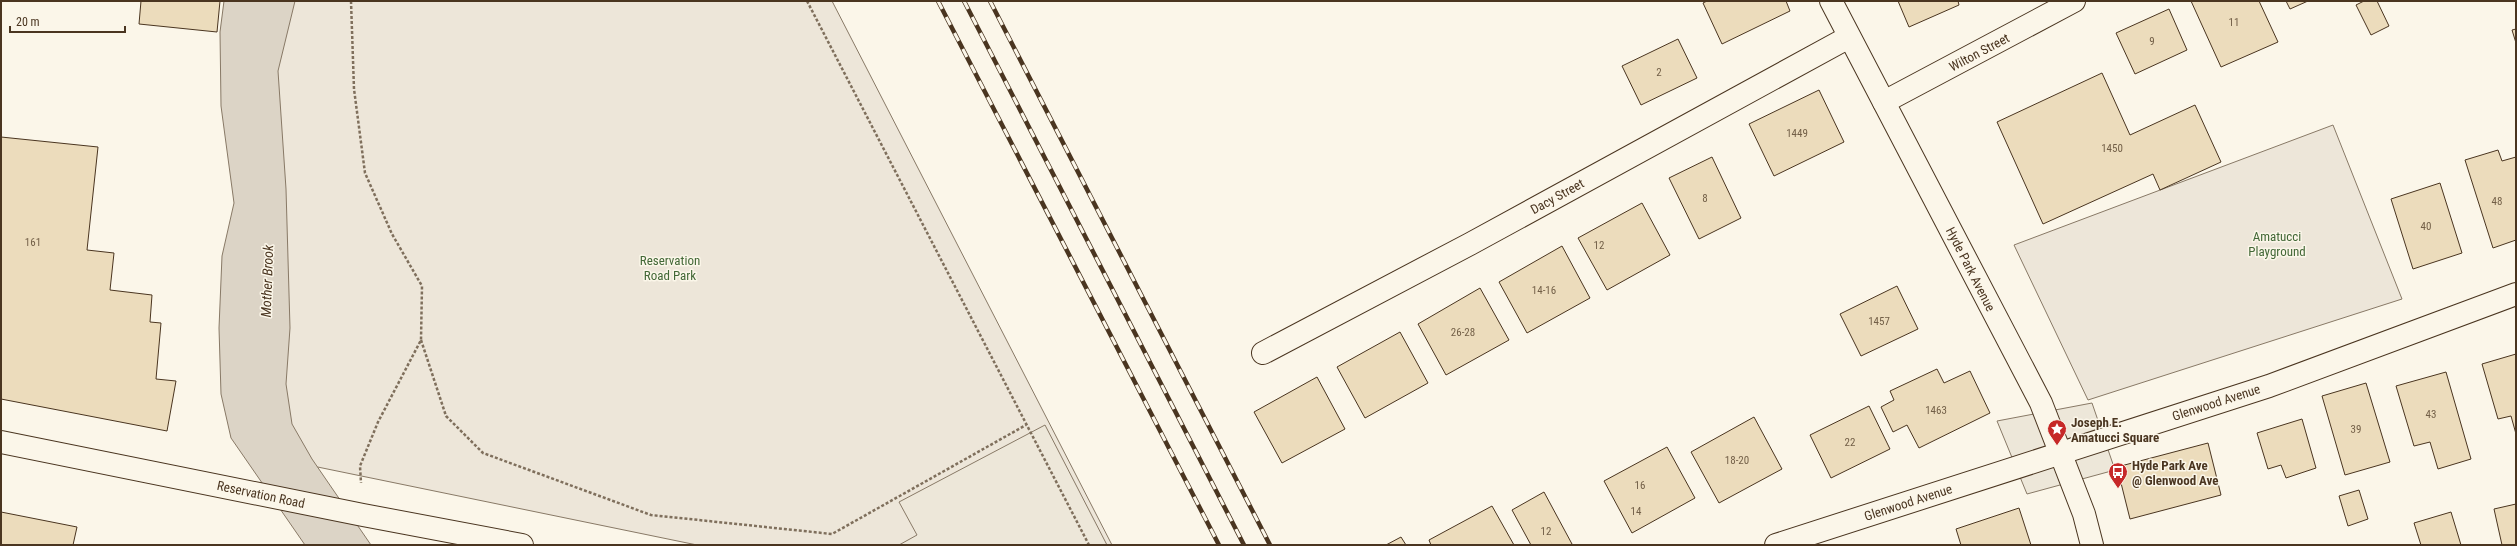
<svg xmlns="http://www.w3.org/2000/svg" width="2517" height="546" viewBox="0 0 2517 546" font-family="'Roboto Condensed',sans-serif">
	<rect width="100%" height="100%" fill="#fbf6e9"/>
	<g fill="#ede6d9" stroke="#887966">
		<polygon points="286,1 832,1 1112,545 697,545 303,464 286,419 268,74"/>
		<polygon points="2333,125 2402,299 2088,400 2014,245"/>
	</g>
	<g fill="#ede7d9" stroke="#887966">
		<polygon points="2092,403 2115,470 2027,494 1997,421"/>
		<polygon points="1045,425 1107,545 899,545 917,535 899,502"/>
	</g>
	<polygon fill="#dcd4c6" stroke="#887966" points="224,1 295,1 278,71 286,189 290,328 286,384 292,424 312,459 371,545 305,545 231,438 221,394 219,328 222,256 234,203 221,106 220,32"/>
	<g fill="#ecdcbc" stroke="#4a3520">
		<polygon points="141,1 220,1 217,32 139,24"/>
		<polygon points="1707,1 1786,1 1790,11 1722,44 1703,3"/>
		<polygon points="1898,1 1958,1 1959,5 1909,27"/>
		<polygon points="2191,1 2259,1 2278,42 2221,67"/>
		<polygon points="2286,1 2308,1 2290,9"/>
		<polygon points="2364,1 2377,1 2389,26 2371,35 2356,5"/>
		<polygon points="2169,9 2187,50 2135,74 2116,33"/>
		<polygon points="2516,29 2516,43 2512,30"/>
		<polygon points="1678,39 1697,78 1641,105 1622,66"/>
		<polygon points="2102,73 2130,135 2195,105 2221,162 2160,190 2153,174 2043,224 1997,122"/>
		<polygon points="1819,90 1844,142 1774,176 1749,124"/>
		<polygon points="1,137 98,147 87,250 114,253 110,290 152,295 150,322 161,323 156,379 176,381 167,431 1,399"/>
		<polygon points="2498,150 2502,161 2516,157 2516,240 2493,248 2465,160"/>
		<polygon points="1712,157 1741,218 1699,239 1669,178"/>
		<polygon points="2440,183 2462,253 2413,269 2391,199"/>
		<polygon points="1642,203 1670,255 1607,290 1578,238"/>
		<polygon points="1562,246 1590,298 1527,333 1499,282"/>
		<polygon points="1897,286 1918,329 1861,356 1840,314"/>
		<polygon points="1480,288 1509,340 1446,375 1418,324"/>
		<polygon points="1400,332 1428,383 1365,418 1337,367"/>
		<polygon points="2516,354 2516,434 2511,416 2498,419 2482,364"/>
		<polygon points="1937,369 1944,383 1970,371 1990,413 1919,448 1907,425 1893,432 1881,407 1894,400 1890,391"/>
		<polygon points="2446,372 2471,459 2438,469 2430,442 2414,446 2396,386"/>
		<polygon points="1317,377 1345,429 1282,463 1254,412"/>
		<polygon points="2366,383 2390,462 2345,475 2322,396"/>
		<polygon points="1869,406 1890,449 1831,478 1810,435"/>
		<polygon points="1754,417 1782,469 1719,503 1691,452"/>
		<polygon points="2302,419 2316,468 2286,478 2281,465 2268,469 2257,433"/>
		<polygon points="2208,443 2221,495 2130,519 2117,467"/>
		<polygon points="1667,447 1695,498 1632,533 1604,481"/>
		<polygon points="2359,490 2368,519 2348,526 2339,496"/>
		<polygon points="1544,492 1572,544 1570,545 1531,545 1512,510"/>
		<polygon points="2516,504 2516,545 2502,545 2494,509"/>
		<polygon points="1492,506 1514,545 1431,545 1429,540"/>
		<polygon points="2019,508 2031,545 1961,545 1956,529"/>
		<polygon points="1,512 77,527 73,545 1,545"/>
		<polygon points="2451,512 2461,545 2421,545 2414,523"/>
		<polygon points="1401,537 1406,545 1386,545"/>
	</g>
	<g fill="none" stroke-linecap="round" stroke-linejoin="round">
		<defs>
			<g id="street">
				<polyline points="1884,102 2074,1"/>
				<polyline points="1263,353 1470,244 1849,37"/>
				<polyline points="1776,545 2269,386 2516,294"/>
			</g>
			<polyline id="secondary" points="1,442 363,515 522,545"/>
			<polyline id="primary" points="1831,1 2041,403 2084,514 2092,545"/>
		</defs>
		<use href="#street" stroke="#4a3520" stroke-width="24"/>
		<use href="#secondary" stroke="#4a3520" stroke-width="24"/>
		<use href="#primary" stroke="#4a3520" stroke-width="24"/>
		<g stroke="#7f6f5c" stroke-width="2.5" stroke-dasharray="3 2" stroke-linecap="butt">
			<polyline points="351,1 354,89 365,173 392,234 422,286 421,340 378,422 360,466 361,483"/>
			<polyline points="807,1 1089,545"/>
			<polyline points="421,340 446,416 483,453 651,515 832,534 1026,425"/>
		</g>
		<use href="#street" stroke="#fbf6e9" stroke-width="22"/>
		<use href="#secondary" stroke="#fbf6e9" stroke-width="22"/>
		<use href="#primary" stroke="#fbf6e9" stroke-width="22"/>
		<defs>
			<g id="rail">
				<polyline points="938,1 1219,545"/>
				<polyline points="964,1 1244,545"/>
				<polyline points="990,1 1270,545"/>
			</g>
		</defs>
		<use href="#rail" stroke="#4a3520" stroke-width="4.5"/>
		<use href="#rail" stroke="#fbf6e9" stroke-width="3" stroke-dasharray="9" stroke-linecap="butt"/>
	</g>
	<defs>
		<symbol id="sight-pin" viewBox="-11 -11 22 30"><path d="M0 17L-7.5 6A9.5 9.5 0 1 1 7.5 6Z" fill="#c62828" stroke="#fbf6e9"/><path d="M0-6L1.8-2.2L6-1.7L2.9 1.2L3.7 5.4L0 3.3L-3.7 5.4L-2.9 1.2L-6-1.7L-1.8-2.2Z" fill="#fff"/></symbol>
		<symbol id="bus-pin" viewBox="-11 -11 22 30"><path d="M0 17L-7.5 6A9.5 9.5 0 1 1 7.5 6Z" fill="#c62828" stroke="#fbf6e9"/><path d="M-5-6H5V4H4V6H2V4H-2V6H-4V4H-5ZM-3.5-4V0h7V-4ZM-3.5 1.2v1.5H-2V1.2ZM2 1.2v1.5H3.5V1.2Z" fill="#fff"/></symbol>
	</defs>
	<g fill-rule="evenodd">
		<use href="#sight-pin" x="2046" y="418" width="22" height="30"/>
		<use href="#bus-pin" x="2107" y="461" width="22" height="30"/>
	</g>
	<g text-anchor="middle" stroke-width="3" stroke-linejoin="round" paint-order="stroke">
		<g font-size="11" fill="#725f47">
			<text x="2234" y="26">11</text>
			<text x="2152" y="45">9</text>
			<text x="1659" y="76">2</text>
			<text x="1797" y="137">1449</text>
			<text x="2112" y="152">1450</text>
			<text x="1705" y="202">8</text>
			<text x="2497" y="205">48</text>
			<text x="2426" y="230">40</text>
			<text x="33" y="246">161</text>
			<text x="1599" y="249">12</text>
			<text x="1544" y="294">14-16</text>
			<text x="1879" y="325">1457</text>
			<text x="1463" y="336">26-28</text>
			<text x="1936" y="414">1463</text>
			<text x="2431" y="418">43</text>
			<text x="2356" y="433">39</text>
			<text x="1850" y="446">22</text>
			<text x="1737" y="464">18-20</text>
			<text x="1640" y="489">16</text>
			<text x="1636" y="515">14</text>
			<text x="1546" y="535">12</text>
		</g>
		<g font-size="13" fill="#4a3520" stroke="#fbf6e9">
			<text transform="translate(1979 52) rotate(-28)" y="5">Wilton Street</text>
			<text transform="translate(1557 196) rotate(-29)" y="5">Dacy Street</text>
			<text transform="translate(1971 269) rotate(63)" y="5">Hyde Park Avenue</text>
			<text transform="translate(2216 402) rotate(-18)" y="5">Glenwood Avenue</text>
			<text transform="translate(261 494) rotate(12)" y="5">Reservation Road</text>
			<text transform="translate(1908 502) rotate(-18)" y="5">Glenwood Avenue</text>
		</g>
		<g font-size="13" fill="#436837" stroke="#fbf6e9">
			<text x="2277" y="241">Amatucci<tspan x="2277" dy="15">Playground</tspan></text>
			<text x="670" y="265">Reservation<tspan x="670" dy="15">Road Park</tspan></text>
		</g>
		<g font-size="13" font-weight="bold" fill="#4a3520" stroke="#fbf6e9" text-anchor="start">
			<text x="2071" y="427">Joseph E.<tspan x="2071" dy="15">Amatucci Square</tspan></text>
			<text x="2132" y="470">Hyde Park Ave<tspan x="2132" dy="15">@ Glenwood Ave</tspan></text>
		</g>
		<g font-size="14" font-style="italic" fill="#4a3520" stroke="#fbf6e9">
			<text transform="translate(267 281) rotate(-88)" y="5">Mother Brook</text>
		</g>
	</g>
	<rect width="2517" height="546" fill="none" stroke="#4a3520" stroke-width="4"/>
	<path d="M10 26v6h115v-6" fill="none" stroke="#4a3520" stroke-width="2"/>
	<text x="16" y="26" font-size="12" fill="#4a3520" stroke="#fbf6e9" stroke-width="3" paint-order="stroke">20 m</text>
</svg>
